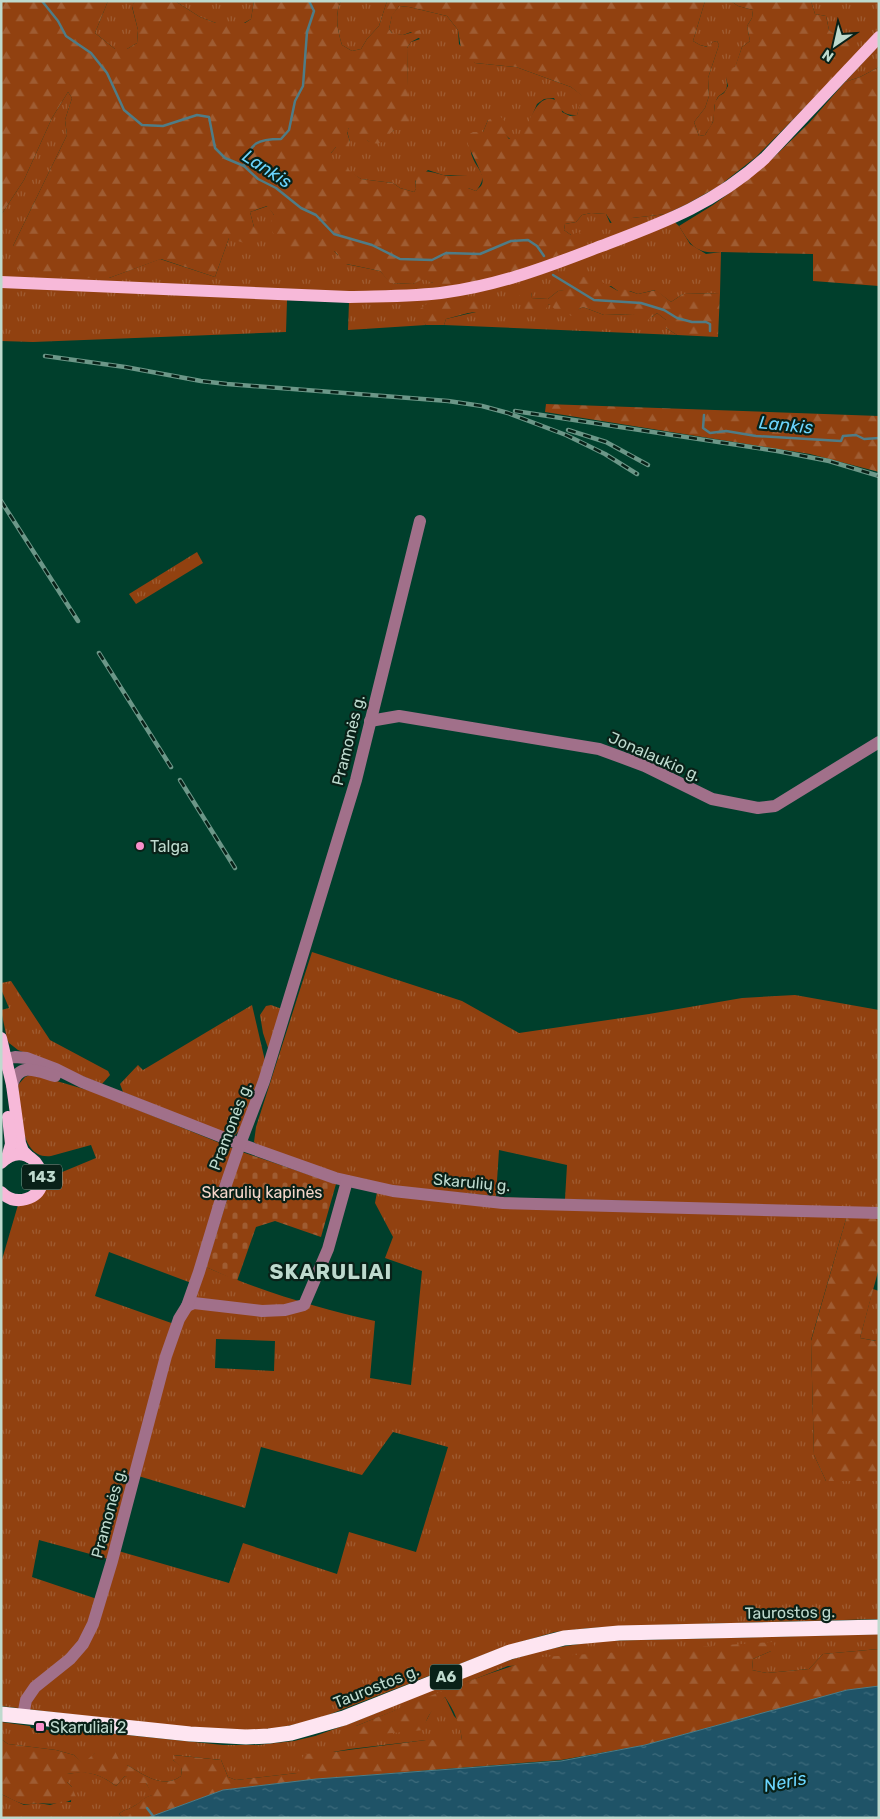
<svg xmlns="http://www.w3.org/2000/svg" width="880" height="1819" viewBox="0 0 880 1819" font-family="Rubik,sans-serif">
	<defs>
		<pattern id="grass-tufts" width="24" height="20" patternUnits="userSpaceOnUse" patternTransform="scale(1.25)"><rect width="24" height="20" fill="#914110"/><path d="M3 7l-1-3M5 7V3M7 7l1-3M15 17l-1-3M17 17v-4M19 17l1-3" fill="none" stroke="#9f5c32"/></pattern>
		<pattern id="forest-firs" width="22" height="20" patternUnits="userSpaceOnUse" patternTransform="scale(1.25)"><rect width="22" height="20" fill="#914110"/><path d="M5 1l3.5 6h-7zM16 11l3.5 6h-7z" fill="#9f5c32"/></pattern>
		<pattern id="cemetery-stones" width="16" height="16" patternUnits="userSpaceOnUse" patternTransform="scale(1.25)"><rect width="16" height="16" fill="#914110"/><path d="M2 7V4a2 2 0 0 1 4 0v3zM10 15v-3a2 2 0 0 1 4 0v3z" fill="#9f5c32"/></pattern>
		<pattern id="water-ripples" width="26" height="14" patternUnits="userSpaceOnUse" patternTransform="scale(1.25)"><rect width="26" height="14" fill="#1f5367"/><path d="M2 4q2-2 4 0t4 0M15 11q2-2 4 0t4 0" fill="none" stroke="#3e6b7c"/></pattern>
	</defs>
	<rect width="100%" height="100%" fill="#003f2c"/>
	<g fill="url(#grass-tufts)" fill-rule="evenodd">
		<polygon points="108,1 135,1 132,7 138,30 137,43 127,49 115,49 95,33"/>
		<polygon points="175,1 254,1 251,19 244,23 216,23 200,17"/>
		<path d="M341 1H387L379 26 367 39 361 49 352 51 342 45C338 32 334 14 341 1Z"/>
		<path d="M705 1H731L738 6 753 10 752 18 747 26 750 41 742 47 735 68 726 78C730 96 720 90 716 101 713 107 715 115 713 121 712 126 707 131 705 135L699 136 694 122 705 108 709 96 708 78 719 45 717 41 713 42 708 47 700 45 693 41Z"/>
		<polygon points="811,1 879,1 879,30 856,55 829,30 826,16 815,14"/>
		<path d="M399 6 409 7 447 16 458 30 459 44 475 63 516 67 571 87 583 96 577 115C564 116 560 110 554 98L544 99 537 104 522 139H510L488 120 483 132H473C472 139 469 149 472 156 477 171 490 174 476 191L468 188V176L443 175 428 170 415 181 416 189 414 192 400 188 393 183 361 179 331 160V153L336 147 350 142 347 131 349 128 354 127 368 141 377 143 394 130 408 123 407 48 411 42 420 39 411 32 403 35 393 34 389 29 392 15Z"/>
		<polygon points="879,45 879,67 860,77 845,82"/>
		<path d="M68 92 72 98 65 120 67 135 13 246 109 278 160 259 215 277 229 238 254 227 250 212 268 206 274 215 334 251 346 264 380 271 391 283 413 284 423 278 433 283 571 235 564 230 565 224 576 222 582 215 591 213 606 214 610 223 632 218 666 214 679 226 690 244 706 254 721 252 720 293 683 294 671 302 655 290 638 294 630 291H618L611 286 558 291 548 299 531 298 532 292 524 302 533 311 544 309 549 304C560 309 572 314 583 307L604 315 633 314 652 317 657 313 666 320V328L677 335 444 325 446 319 476 312 422 318 426 325 348 330 349 302 287 300 286 332 33 342 1 341V215L24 180 52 118Z"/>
		<polygon points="197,552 203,563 136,604 129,594"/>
		<polygon points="312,952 462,1001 519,1033 649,1014 742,998 795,995 879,1010 879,1209 565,1199 567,1165 499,1150 496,1196 409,1188 348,1178 259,1146 254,1142 256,1127"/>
		<polygon points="11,981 50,1040 108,1071 110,1075 102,1084 18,1050 9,1043 7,1039 1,1010 9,1008 1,989 1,983"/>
		<polygon points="252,1005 266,1065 244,1126 235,1135 221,1132 123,1092 120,1084 138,1065 143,1070"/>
		<polygon points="271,1005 282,1009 269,1051 263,1033 260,1015 266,1006"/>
		<path d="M30 1075 43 1077 94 1092 242 1152 206 1267C260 1291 317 1308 375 1321L370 1378 411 1385 422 1271 385 1258 393 1237 375 1203 377 1192 848 1212 811 1340 814 1455 826 1481H879V1619L659 1625 590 1628 555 1632 506 1646 315 1720 278 1728 243 1731 194 1729 1 1706V1263L18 1205 47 1184 55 1175 96 1158 91 1145 51 1156C18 1160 21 1107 18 1085L25 1077ZM109 1252 194 1284 177 1325 95 1296ZM216 1339 275 1341 274 1371 215 1368ZM393 1432 448 1447 416 1552 349 1532 337 1574 243 1543 229 1583 115 1550 135 1475 245 1508 261 1447 362 1475ZM39 1540 112 1560 100 1600 32 1577Z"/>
		<polygon points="873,1289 879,1291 879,1336 877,1341 860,1338"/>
		<path d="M879 1634V1649L823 1654 809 1669 767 1673 752 1670 753 1659 771 1651 508 1666 356 1726 425 1723 434 1706 445 1697 454 1716 459 1721 462 1740H426L350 1749 333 1752 297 1773 236 1780 228 1777 221 1760 174 1755 173 1760 182 1767 181 1776C163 1790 143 1774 127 1765H121L117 1759 95 1753 89 1759V1764H82L74 1755 56 1750 8 1744 1 1739V1722L30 1726 31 1728 49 1730 50 1727 223 1745H258L294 1741 315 1736 354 1722 488 1667 536 1652 560 1647 599 1641 640 1640Z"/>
		<path d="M81 1772C95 1773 104 1777 116 1786L125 1776 146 1783 153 1795C141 1798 143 1802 134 1806 129 1810 124 1809 119 1814L124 1818H1V1794L24 1805 38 1803 50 1805 60 1802H71L72 1787 67 1782V1774Z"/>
	</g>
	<g fill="url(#forest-firs)" fill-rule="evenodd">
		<path d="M1 1H108L95 33 115 49H127L137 43 138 30 132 6 135 1H175L200 17 216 23H245L251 19 254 1H341C334 14 338 32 342 45L352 51 361 49 367 39 379 26 387 1H705L693 41 700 45 707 47 713 42 717 41 719 45 708 78 709 96 705 108 694 122 699 136 705 135 713 122 715 102 719 96 724 93 728 86 726 78 728 69 735 67 742 47 750 41 747 26 752 18 753 10 738 6 731 1H811L815 14 826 16 829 30 834 34 846 35 856 55 756 157 719 186 687 204 666 214 632 218 627 227 617 231 606 214 591 213 582 215 576 222 565 224 564 230 571 235 579 232 584 238 583 246 504 276 454 286 433 283 423 279 413 284 390 283 380 271 347 264 333 270 329 265 338 255 334 251 324 258 289 261 269 226 274 215 267 206 250 212 254 227 261 233 250 245 229 238 215 277 161 259 109 278H26L14 262 13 246 67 135 65 120 72 98 68 92 52 118 24 180 1 215ZM399 6 409 7 447 16 458 30 462 55 475 63 516 67 571 87 582 96 577 115 570 116 562 112 561 103C537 86 530 123 521 139H509L506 135 508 125 499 115 488 120 483 132H473L466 136C467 150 486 174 482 184 481 187 478 188 476 191L468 188V176C460 175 452 177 443 175 429 172 412 164 416 189L414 192 400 188 393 183 361 179 338 162 332 160 331 153 336 147 342 149 348 148 350 142 347 132 349 128H354C360 135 371 148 382 142 386 139 390 133 394 130H405L409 123 407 48 411 42 422 36 420 30 403 35 392 33 389 29 392 16Z"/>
		<path d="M879 67V286L813 281V254L721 252C696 254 691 246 679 226L713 205 746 181 773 158 809 123 845 82 860 77Z"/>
		<polygon points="563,271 602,282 618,291 623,289 638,294 656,290 671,302 683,294 720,293 718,337 677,335 666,328 666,320 657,313 645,322 633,314 604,315 583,307 579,309 577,314 571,316 564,310 558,312 549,304 543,313 539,314 533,311 527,313 523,307 524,302 519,295 523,286 529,285 532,292 531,298 548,299 558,291 570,289 559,278"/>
		<polygon points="475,297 480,302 479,310 446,319 444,325 426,325 418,314 420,309 428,303"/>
		<polygon points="546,404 879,416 879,472 810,454 545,412"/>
		<polygon points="848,1212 879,1213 879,1268 860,1338 876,1341 879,1336 879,1481 826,1481 814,1455 811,1341"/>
		<path d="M773 1642 775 1648 771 1651 753 1659 752 1670 767 1673 809 1669 823 1654 879 1649V1686L847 1690 645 1745 561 1760 316 1779 223 1790 147 1818H124L119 1814C124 1809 128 1810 134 1806 142 1802 141 1798 152 1795L146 1783H137L125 1776 116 1786C98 1773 89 1771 67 1774V1782L72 1787 76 1797C66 1805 51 1804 39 1803 34 1803 28 1805 23 1804 16 1802 8 1797 1 1794V1739L8 1744 56 1750 74 1755 83 1764H88V1759L101 1747 114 1749 121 1764 127 1765C143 1774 163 1790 181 1776L182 1768 173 1760V1755L221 1760 228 1777 236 1780 297 1773 304 1754 333 1752 426 1740H462C460 1724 454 1710 445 1697 434 1709 427 1713 424 1730L361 1736 353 1732 356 1726C418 1701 479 1674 543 1657Z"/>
	</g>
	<polygon fill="url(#cemetery-stones)" points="242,1152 336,1184 321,1237 275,1221 256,1227 237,1281 206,1267"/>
	<polygon fill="url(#water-ripples)" stroke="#4f7c86" points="879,1686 879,1818 147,1818 223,1790 316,1779 561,1761 645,1745 847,1690"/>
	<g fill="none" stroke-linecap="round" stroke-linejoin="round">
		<g stroke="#4f7c86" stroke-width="2.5">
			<polyline points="42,1 58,21 66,36 91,53 107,73 124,110 142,125 163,126 197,115 209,117 215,148 225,158 244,166 258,179 276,188 301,208 316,215 334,234 372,245 400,259 432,260 446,253 480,254 511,241 528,240 537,246 544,256"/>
			<path d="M244 166C250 142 258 139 281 139L289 130 295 101 303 86 307 32 314 11 309 1"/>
			<polyline points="553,275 594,300 641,303 664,310 677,318 692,322 706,322 710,324 710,331"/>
			<polyline points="704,415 703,428 710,433 726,431 756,436 841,441 843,436 856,435 864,439 879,438"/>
			<polyline points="147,1808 153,1816"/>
		</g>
		<g stroke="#a1708a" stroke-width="12">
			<polyline points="370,721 399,716 599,749 645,766 712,799 758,808 775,806 879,742"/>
			<polyline points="1,1065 6,1059 15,1057 27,1058 56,1069 82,1082 240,1144 335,1178 393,1191 503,1203 879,1213"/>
			<path d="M12 1085C19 1061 37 1071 55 1076"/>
			<polyline points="187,1306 194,1303 262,1311 285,1310 304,1305 328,1249 347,1181"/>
			<polyline points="23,1716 26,1700 35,1687 70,1659 83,1644 93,1624 112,1561 166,1356 179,1319 187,1306 199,1272 221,1199 240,1144 264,1081 356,780 420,521"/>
		</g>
		<g stroke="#f7b9d9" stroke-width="12">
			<path d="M1 282 349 297C382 296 415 297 447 292 499 285 547 267 596 248 659 224 714 205 765 158L879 37"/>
			<polyline points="1,1038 12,1085 20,1143 23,1151 29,1157"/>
			<polyline points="7,1158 11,1144 8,1117"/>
			<path d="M1 1163C31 1133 62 1189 26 1199 16 1202 8 1199 1 1192"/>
		</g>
		<polyline stroke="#fee5f1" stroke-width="15" points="1,1714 190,1734 246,1737 269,1736 291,1733 344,1718 510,1652 564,1638 619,1633 879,1627"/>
		<defs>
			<g id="rail">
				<polyline points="45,356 125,367 201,381 227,384 448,401 482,406 508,413 566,435 605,454 637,474"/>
				<polyline points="515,411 777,451 829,461 879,476"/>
				<polyline points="568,430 606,442 648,465"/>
				<polyline points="1,501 78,621"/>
				<polyline points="99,653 171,767"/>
				<polyline points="180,780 235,868"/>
			</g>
		</defs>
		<use href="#rail" stroke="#6c9788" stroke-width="4.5"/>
		<use href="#rail" stroke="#092118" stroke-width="2.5" stroke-dasharray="8" stroke-linecap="butt"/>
	</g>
	<g fill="#f98fca" stroke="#092118" stroke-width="2">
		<circle cx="140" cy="846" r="5"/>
		<rect x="35" y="1722" width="10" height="10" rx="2.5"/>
	</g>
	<g text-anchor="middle" stroke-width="4.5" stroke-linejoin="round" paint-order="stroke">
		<g fill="#092118" stroke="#88a297" stroke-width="1">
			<rect x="22" y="1164.5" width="40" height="25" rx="4"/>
			<rect x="430" y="1664.5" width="32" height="25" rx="4"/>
		</g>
		<g font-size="15" font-weight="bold" fill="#bedace">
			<text x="42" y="1182">143</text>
			<text x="446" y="1682">A6</text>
		</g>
		<g font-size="16" fill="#bedace" stroke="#092118">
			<text transform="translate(348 740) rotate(-76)" y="6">Pramonės g.</text>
			<text transform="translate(655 756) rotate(24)" y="6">Jonalaukio g.</text>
			<text transform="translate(230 1126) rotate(-69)" y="6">Pramonės g.</text>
			<text transform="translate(472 1182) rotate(5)" y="6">Skarulių g.</text>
			<text transform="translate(108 1513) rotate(-75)" y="6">Pramonės g.</text>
			<text transform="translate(790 1612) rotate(-1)" y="6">Taurostos g.</text>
			<text transform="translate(376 1686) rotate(-22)" y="6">Taurostos g.</text>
		</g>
		<g font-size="16" fill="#bedace" stroke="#092118" text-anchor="start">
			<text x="150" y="852">Talga</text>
			<text x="50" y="1733">Skaruliai 2</text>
		</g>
		<g font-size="16" fill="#f4d6c9" stroke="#092118">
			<text x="262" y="1198">Skarulių kapinės</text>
		</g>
		<g font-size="18" font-style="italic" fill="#6bd5fe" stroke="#092118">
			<text transform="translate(267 169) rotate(33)" y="6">Lankis</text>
			<text transform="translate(786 425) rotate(6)" y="6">Lankis</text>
			<text transform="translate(785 1782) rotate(-11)" y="6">Neris</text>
		</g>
		<g font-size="21" font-weight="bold" letter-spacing="1" fill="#bedace" stroke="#092118">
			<text x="331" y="1279">SKARULIAI</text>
		</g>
	</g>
	<rect width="880" height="1819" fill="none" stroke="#bedace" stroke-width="5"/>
	<g transform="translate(835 45) rotate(214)" stroke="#092118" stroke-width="4" paint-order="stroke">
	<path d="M0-4L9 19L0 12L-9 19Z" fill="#bedace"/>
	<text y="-8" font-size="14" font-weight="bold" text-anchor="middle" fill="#bedace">N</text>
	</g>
</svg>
